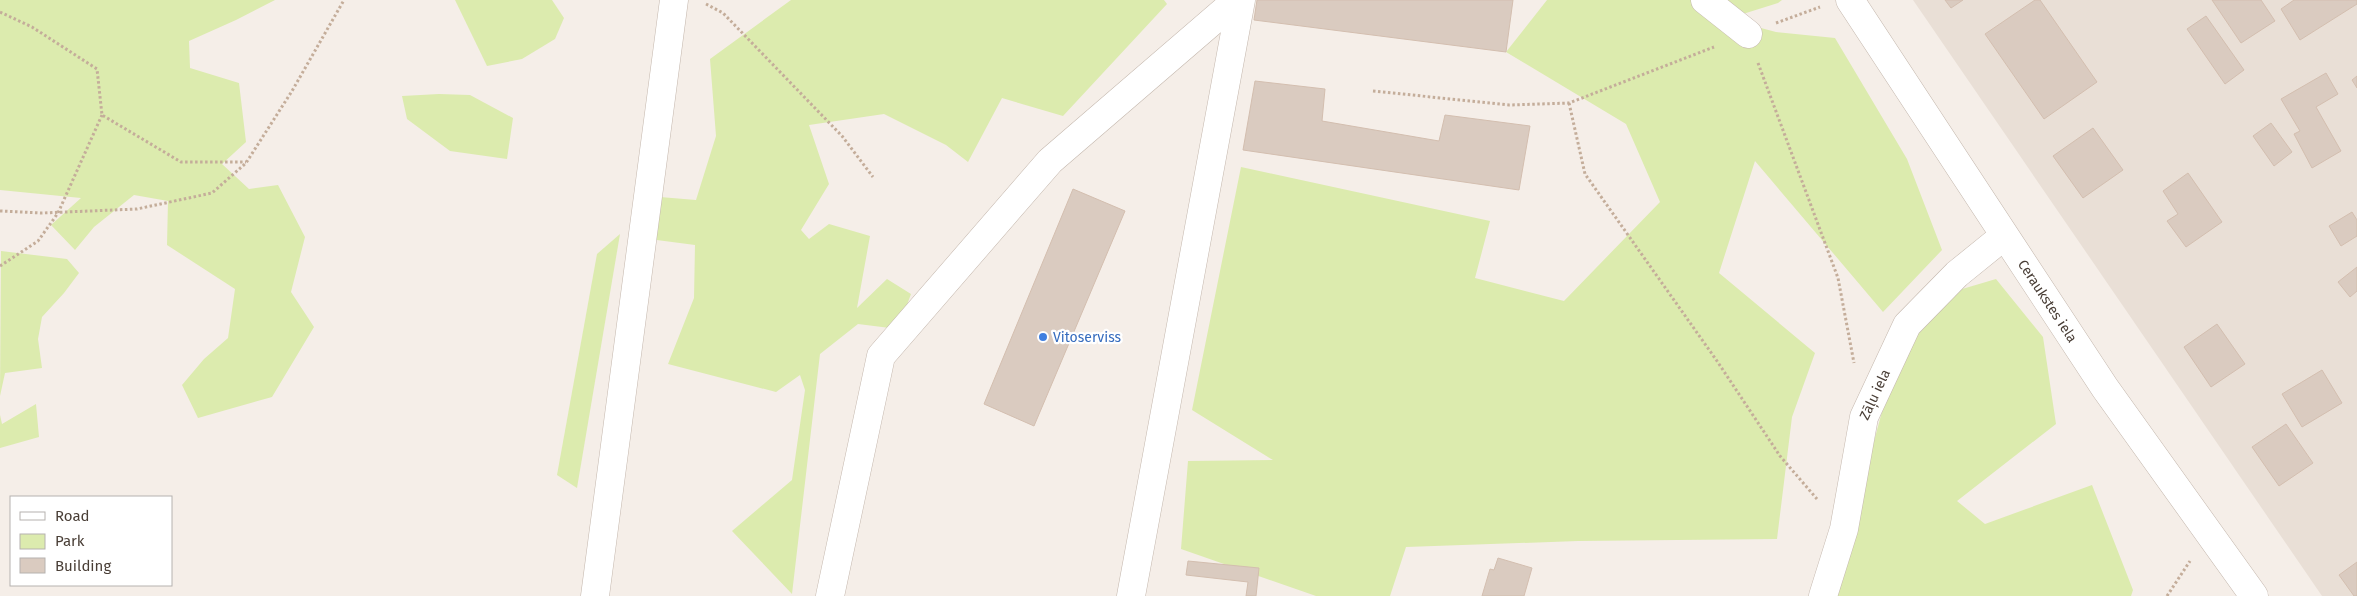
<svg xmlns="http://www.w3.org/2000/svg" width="2357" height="596" viewBox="0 0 2357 596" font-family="'Fira Sans',sans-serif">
	<rect width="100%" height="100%" fill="#f5eee8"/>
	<polygon fill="#e9dfd6" points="1913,0 2357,0 2357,596 2322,596"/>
	<g fill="#dcebae">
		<polygon points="0,0 275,0 236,20 189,41 190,68 239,83 246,142 222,164 249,189 278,185 305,237 291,292 314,327 272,397 198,418 182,385 204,359 228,338 235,289 167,245 168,201 134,195 94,227 75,250 51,225 81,198 0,190"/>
		<polygon points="455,0 552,0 564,18 555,39 522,59 487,66"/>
		<polygon points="791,0 1164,0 1167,4 1063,116 1002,98 968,162 946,145 884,114 809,125 829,184 801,230 809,239 829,224 870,236 857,308 887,279 911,294 898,329 858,324 820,354 792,594 732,531 792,480 805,390 800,375 776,392 668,364 694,298 695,245 649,239 660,197 696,200 716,136 710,59"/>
		<polygon points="1547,0 1782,0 1778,3 1727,19 1776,32 1835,38 1907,159 1942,250 1883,312 1755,161 1719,273 1815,353 1792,417 1777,539 1578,541 1406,547 1390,596 1316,596 1181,549 1188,461 1273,460 1192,410 1241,167 1490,221 1475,278 1564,301 1660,202 1626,124 1506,52"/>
		<polygon points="439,94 470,95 513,118 507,159 450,151 407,119 402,96"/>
		<polygon points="620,234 577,488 557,475 597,254"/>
		<polygon points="1,251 67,259 79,273 64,293 42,317 38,339 42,368 5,373 0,396"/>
		<polygon points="1996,279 2043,337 2056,424 1957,501 1985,524 2092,485 2133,590 2131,596 1832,596 1896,360 1942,295"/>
		<polygon points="36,404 39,437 0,448 0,415 2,424"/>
	</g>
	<g fill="#dacbc0" stroke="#d3beaf">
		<polygon points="1257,0 1513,0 1506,52 1254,20"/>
		<polygon points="1945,0 1963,0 1951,8"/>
		<polygon points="2035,0 2040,0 2097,82 2044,119 1985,34"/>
		<polygon points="2212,0 2261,0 2275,21 2241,43"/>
		<polygon points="2294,0 2357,0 2357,4 2300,40 2281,9"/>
		<polygon points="2206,16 2244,70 2225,84 2187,29"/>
		<polygon points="2326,73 2338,94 2316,107 2341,151 2312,168 2294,134 2300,131 2281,99"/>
		<polygon points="2357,76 2357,88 2352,80"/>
		<polygon points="1255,81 1325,89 1322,121 1439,141 1445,115 1530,126 1519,190 1243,150"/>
		<polygon points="2271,123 2292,152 2274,166 2253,136"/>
		<polygon points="2093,128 2123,170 2083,198 2053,156"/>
		<polygon points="2188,173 2222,222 2186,247 2167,221 2178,214 2163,191"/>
		<polygon points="1073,189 1125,211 1034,426 984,404"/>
		<polygon points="2352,212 2357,220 2357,236 2341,246 2329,226"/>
		<polygon points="2357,267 2357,291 2350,297 2338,282"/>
		<polygon points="2217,324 2245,364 2211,387 2184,347"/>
		<polygon points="2322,370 2342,403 2302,427 2282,394"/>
		<polygon points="2286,424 2313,463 2279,486 2252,447"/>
		<polygon points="1498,558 1532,568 1524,596 1482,596 1490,569 1494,570"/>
		<polygon points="1188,561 1259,568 1256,596 1246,596 1248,582 1186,575"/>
		<polygon points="2357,562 2357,596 2354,596 2339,575"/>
	</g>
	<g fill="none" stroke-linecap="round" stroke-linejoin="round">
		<defs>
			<g id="minor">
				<polyline points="1705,0 1748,34"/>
				<path id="s1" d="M1850 0 2105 388 2254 596"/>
				<polyline points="595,596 674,0"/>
				<polyline points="830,596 881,356 1050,161 1237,0"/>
				<polyline points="1131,596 1241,0"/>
				<path id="s2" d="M1823 596 1844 529 1864 417 1907 325 1957 274 2004 236"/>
			</g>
		</defs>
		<use href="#minor" stroke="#c4b7ad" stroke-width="29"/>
		<g stroke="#c4ad9a" stroke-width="3" stroke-dasharray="2.5 2.5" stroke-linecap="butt">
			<polyline points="706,4 723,13 842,136 873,177"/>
			<polyline points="0,12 32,27 97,69 102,115 181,162 246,162"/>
			<polyline points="1776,23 1820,7"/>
			<polyline points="1758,63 1838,278 1854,363"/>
			<polyline points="1373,91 1509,105 1569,103 1714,47"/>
			<polyline points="1569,103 1585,174 1717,361 1780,456 1817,499"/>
			<polyline points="0,211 42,213 137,209 212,193 246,163 292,91 344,0"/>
			<polyline points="0,266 38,241 58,213 102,115"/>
			<polyline points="2167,596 2190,561"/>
		</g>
		<use href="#minor" stroke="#fff" stroke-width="28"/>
	</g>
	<circle fill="#3f7fe0" stroke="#fff" stroke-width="2" cx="1043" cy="337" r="5"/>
	<g text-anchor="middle" stroke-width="4.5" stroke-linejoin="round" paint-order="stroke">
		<g font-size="14" fill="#493e36" stroke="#fff">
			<text dy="5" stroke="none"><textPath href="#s1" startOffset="360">Ceraukstes iela</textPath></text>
			<text dy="5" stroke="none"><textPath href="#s2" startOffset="209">Zāļu iela</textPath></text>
		</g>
		<g font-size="14" fill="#366cbe" stroke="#fff" text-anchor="start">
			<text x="1053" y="342">Vitoserviss</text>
		</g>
	</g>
	<rect x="10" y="496" width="162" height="90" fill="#ffffff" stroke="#b6b2af"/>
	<rect x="20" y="512" width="25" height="8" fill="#ffffff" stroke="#b6b2af"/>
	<text x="55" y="521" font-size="15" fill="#493e36">Road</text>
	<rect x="20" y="534" width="25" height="15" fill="#dcebae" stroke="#b6b2af"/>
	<text x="55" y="546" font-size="15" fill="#493e36">Park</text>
	<rect x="20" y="558" width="25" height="15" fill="#dacbc0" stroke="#b6b2af"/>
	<text x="55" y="571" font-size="15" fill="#493e36">Building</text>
</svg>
